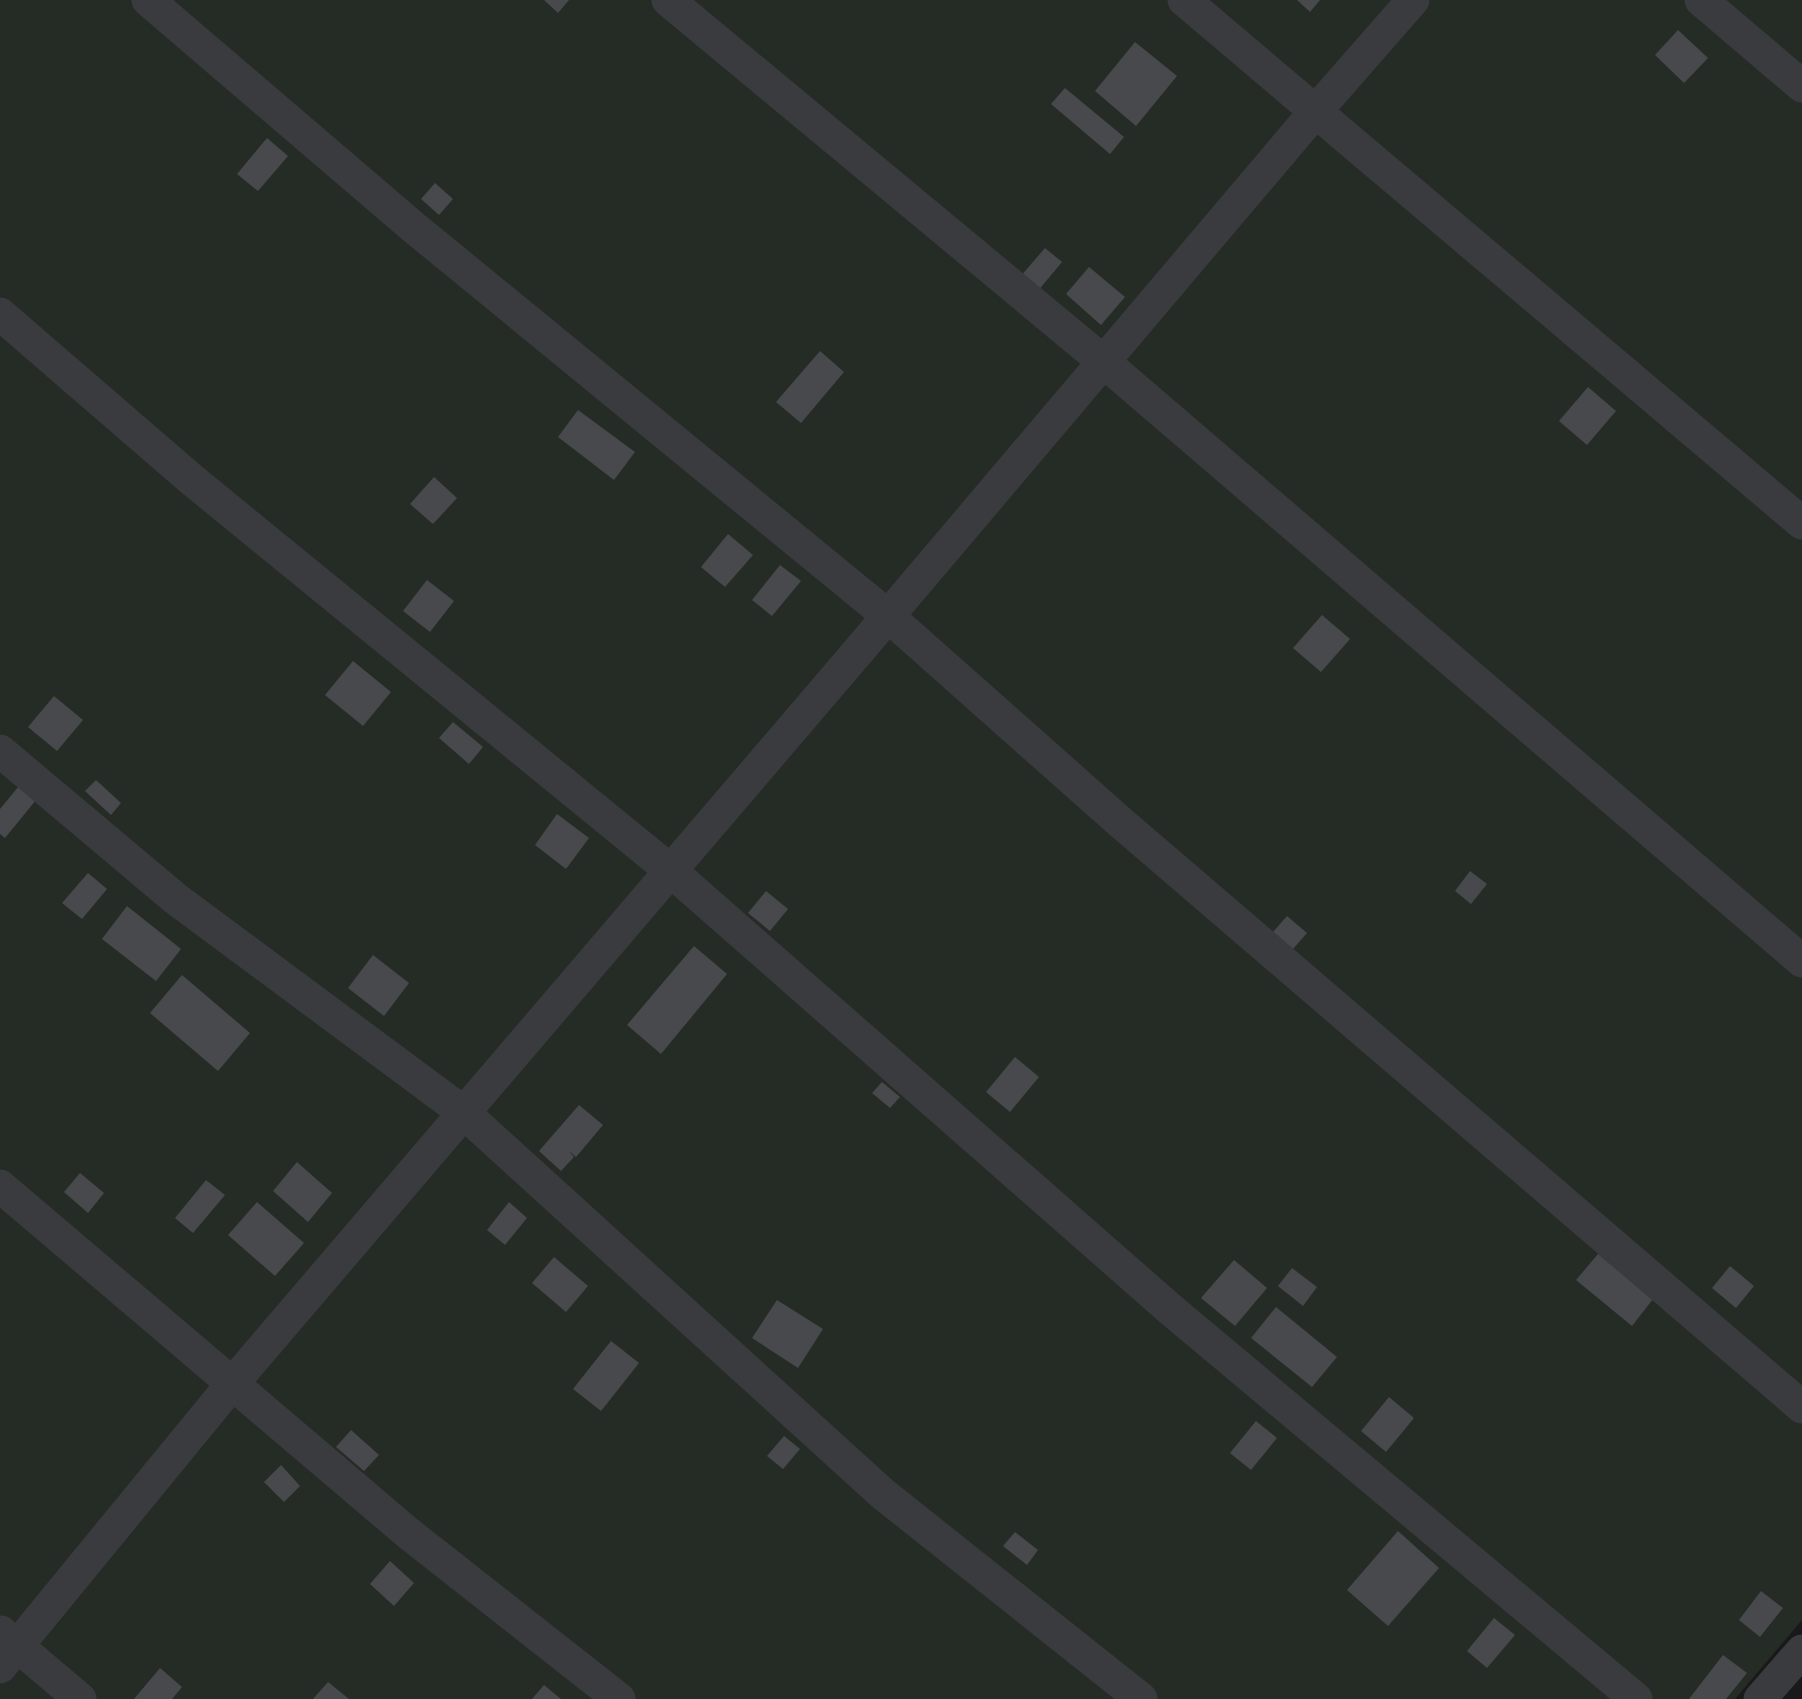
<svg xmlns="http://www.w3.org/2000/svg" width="1802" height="1699" viewBox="0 0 1802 1699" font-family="Rubik,sans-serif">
	<rect width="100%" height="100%" fill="#19191a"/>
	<polygon fill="#252c26" points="0,0 1802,0 1802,1620 1735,1699 0,1699"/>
	<g fill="#48494c">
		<polygon points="544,0 569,0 558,13"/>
		<polygon points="1297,0 1320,0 1310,12"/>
		<polygon points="1678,30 1708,58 1684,83 1655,55"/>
		<polygon points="1135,42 1177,76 1136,126 1095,91"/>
		<polygon points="1065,88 1124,137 1110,154 1051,104"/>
		<polygon points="267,138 288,156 258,191 237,174"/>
		<polygon points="435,183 453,199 439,215 421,199"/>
		<polygon points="1045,248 1062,262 1037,292 1020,277"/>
		<polygon points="1089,267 1125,297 1101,325 1066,294"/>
		<polygon points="820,351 844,372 801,423 776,402"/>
		<polygon points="1588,387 1616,411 1587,445 1559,421"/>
		<polygon points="578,410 635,452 614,480 558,437"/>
		<polygon points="434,477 457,498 433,524 410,504"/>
		<polygon points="728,534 753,555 725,587 701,567"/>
		<polygon points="780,565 801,581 772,616 752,600"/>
		<polygon points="427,580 454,601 430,632 403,611"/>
		<polygon points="1322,615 1350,639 1321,672 1293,648"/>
		<polygon points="353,661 391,692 363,726 325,695"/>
		<polygon points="54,696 83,720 57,751 28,727"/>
		<polygon points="453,722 483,747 469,764 439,738"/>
		<polygon points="96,780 121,803 111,815 85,791"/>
		<polygon points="19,786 36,800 5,838 0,834 0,809"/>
		<polygon points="557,814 589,838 566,869 535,845"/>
		<polygon points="1470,871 1487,884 1471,904 1455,891"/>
		<polygon points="88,873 107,889 82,919 62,903"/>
		<polygon points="766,891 788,909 770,931 748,913"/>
		<polygon points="127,906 181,949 156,981 102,939"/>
		<polygon points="1287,916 1307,933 1292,950 1273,932"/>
		<polygon points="694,946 727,974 661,1054 627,1025"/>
		<polygon points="373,955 409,983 384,1016 348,988"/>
		<polygon points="182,975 250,1033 218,1071 150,1013"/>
		<polygon points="1015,1057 1039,1077 1010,1112 986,1092"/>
		<polygon points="882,1082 900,1097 890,1108 872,1093"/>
		<polygon points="579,1105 603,1125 576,1157 569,1151 574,1157 561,1171 539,1151"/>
		<polygon points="297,1162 332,1193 308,1222 273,1191"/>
		<polygon points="80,1173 104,1193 88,1213 64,1192"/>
		<polygon points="206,1180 225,1195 193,1233 175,1218"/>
		<polygon points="257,1202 304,1243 275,1276 228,1235"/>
		<polygon points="509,1202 527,1218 505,1245 487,1230"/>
		<polygon points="1598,1254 1653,1299 1632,1326 1576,1280"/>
		<polygon points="554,1257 588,1286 566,1312 532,1283"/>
		<polygon points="1234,1260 1267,1288 1235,1326 1201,1298"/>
		<polygon points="1730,1266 1754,1286 1736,1308 1712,1288"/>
		<polygon points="1292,1268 1317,1287 1303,1306 1278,1286"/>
		<polygon points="777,1300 823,1329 798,1368 752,1338"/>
		<polygon points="1276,1307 1337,1357 1312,1387 1251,1338"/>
		<polygon points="611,1341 639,1363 601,1411 573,1389"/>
		<polygon points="1389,1397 1414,1418 1386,1452 1361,1431"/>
		<polygon points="1256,1421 1277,1438 1251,1470 1230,1453"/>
		<polygon points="351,1430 379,1455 364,1471 336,1447"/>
		<polygon points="784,1436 800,1449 783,1469 767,1456"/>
		<polygon points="281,1465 300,1486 284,1502 264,1482"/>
		<polygon points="1398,1531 1439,1568 1388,1626 1347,1590"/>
		<polygon points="1015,1532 1038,1550 1027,1565 1003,1546"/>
		<polygon points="390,1561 414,1583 394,1606 370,1584"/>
		<polygon points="1761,1591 1783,1608 1760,1637 1739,1620"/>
		<polygon points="1494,1618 1515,1635 1487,1668 1467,1651"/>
		<polygon points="1723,1655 1747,1673 1726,1699 1689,1699"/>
		<polygon points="160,1668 182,1687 172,1699 134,1699"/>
		<polygon points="328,1682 349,1699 313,1699"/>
		<polygon points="544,1685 561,1699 532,1699"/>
	</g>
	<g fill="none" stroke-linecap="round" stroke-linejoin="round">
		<g stroke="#3a3b3f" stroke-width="33">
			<polyline points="148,0 412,226 888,616 1119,821 1802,1407"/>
			<polyline points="668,0 1104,362 1802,961"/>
			<polyline points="1184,0 1802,523"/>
			<polyline points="1701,0 1802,86"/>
			<polyline points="0,314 191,479 671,871 1170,1309 1636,1699"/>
			<polyline points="0,751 176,899 463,1112 883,1494 1141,1699"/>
			<polyline points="0,1186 408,1533 619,1699"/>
			<polyline points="1,1632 80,1699"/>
			<polyline points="0,1667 232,1384 861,648 1315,112 1413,0"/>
			<polyline points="1760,1699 1802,1651"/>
		</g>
	</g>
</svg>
